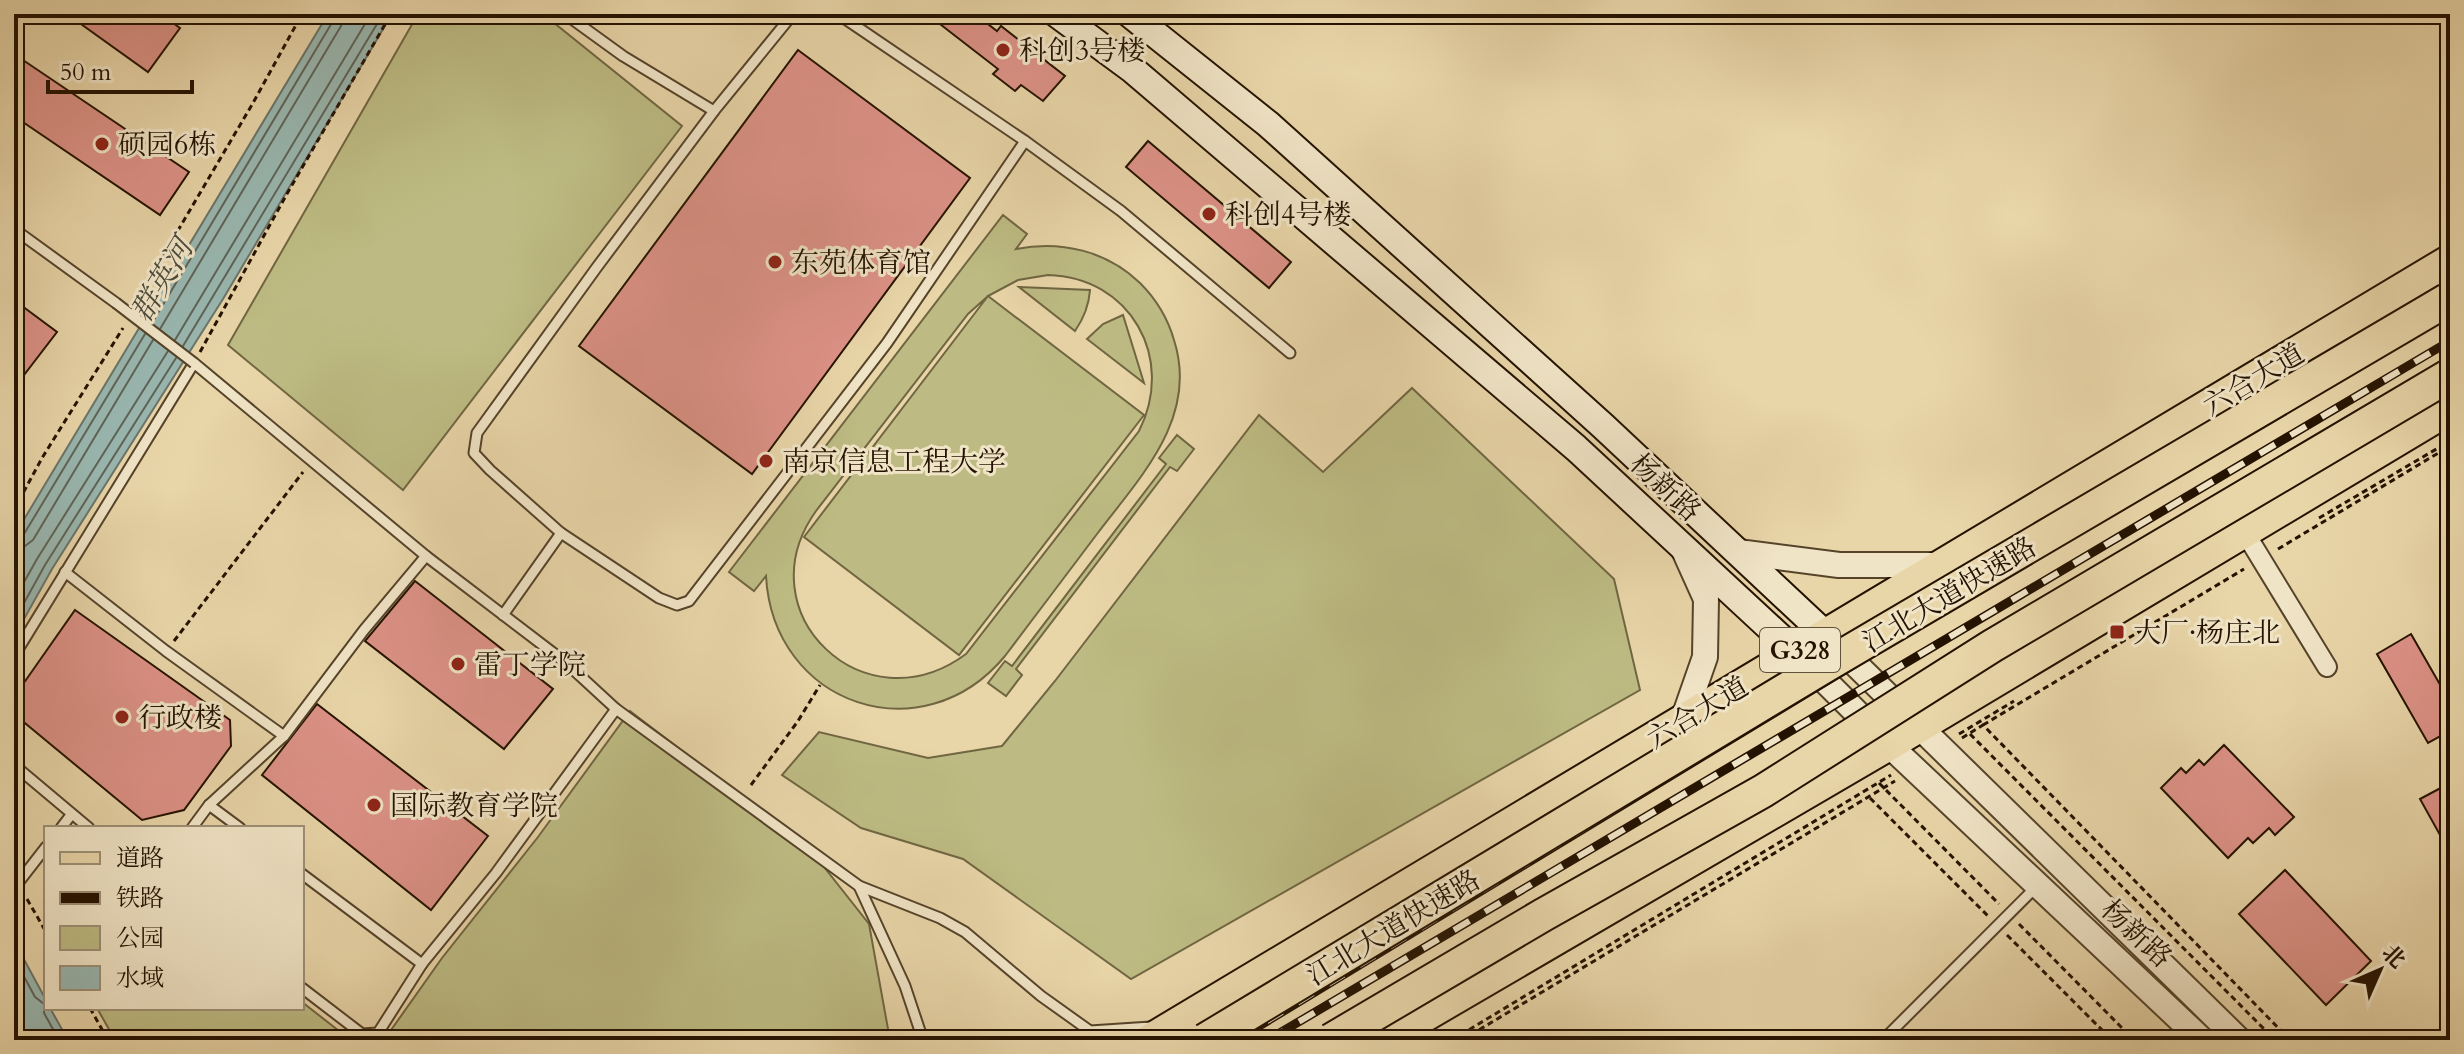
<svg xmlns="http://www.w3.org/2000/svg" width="2464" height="1054" viewBox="0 0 2464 1054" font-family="Cardo,'Noto Serif SC',serif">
	<rect width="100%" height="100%" fill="#e8d5a8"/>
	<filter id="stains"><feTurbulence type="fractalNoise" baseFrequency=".0025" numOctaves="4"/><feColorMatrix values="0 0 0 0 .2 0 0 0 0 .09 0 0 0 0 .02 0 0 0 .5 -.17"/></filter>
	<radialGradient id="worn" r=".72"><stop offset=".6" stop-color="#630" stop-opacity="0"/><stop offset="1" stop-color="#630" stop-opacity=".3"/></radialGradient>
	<g fill="#bdbb83" stroke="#706642" stroke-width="2" fill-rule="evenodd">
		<polygon points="418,14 543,14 682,126 403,490 228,345"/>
		<path d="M1003 215 1027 234 1016 249C1061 240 1107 251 1140 283 1156 299 1168 319 1174 340 1199 418 1140 477 1097 534 1066 575 1036 615 1005 656 922 756 773 705 766 576L754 591 729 572ZM1048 275C1130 277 1176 358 1139 431L966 654C865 729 743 613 816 511L968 314 988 296 804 537 959 655 1144 415 988 296 1018 280Z"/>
		<path d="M1019 287 1090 290C1089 305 1084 318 1075 331Z"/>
		<polygon points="1123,315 1144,383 1087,339 1103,324"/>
		<polygon points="1412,388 1614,579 1640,690 1131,979 963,859 861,828 782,775 819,732 928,758 1002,746 1055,681 1259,415 1323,472"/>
		<polygon points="1177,435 1194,449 1177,471 1170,467 1016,669 1022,675 1006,696 988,683 1005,661 1012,666 1166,464 1159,458"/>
		<polygon points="630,711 809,848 869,924 890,1040 384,1040 442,958 538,837"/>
		<polygon points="302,1002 348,1038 368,1040 115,1040 97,1008 302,1008"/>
	</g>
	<g fill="#99b7b0" stroke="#6a756a" stroke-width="2">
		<polygon points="328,14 392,14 223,299 52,569 14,637 14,536"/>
		<polygon points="14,941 46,1000 46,1008 50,1008 68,1040 19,1040 14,1031"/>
	</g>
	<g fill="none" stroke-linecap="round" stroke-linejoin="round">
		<g stroke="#5e6458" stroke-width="2">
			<polyline points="152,323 333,21 334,14"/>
			<polyline points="160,329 341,26 344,14"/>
			<polyline points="175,340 371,14"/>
			<polyline points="183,346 383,14"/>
			<polyline points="14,538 24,534 145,334"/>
			<polyline points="14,548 25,546 33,540 153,340"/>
			<polyline points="14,600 37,559 168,351"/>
			<polyline points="14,621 45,565 176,358"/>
			<polyline points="14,958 35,997 44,1004 44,1013 59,1040"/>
		</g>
	</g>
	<g fill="#dd9287" stroke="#241200" stroke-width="2">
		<polygon points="67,14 160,14 180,28 148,72"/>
		<polygon points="927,14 975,14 997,31 1001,26 1065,76 1043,101 1021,85 1015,91 993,74 998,69"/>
		<polygon points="798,50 970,178 752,474 579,346"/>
		<polygon points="14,54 189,172 160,215 14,116"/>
		<polygon points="1148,141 1291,262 1269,288 1126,167"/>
		<polygon points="14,300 57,332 14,388"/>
		<polygon points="415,581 553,689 504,749 365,641"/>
		<polygon points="75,610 230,720 231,746 184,810 142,820 14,714 14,697"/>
		<polygon points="2411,634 2450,702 2450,731 2428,743 2377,654"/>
		<polygon points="317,704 488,836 431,910 262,775"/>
		<polygon points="2224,745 2294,817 2275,835 2269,828 2253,843 2248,838 2228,858 2161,788 2181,768 2186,773 2199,760 2204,765"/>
		<polygon points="2450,783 2450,853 2420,799"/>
		<polygon points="2285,870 2371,961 2326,1005 2239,914"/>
	</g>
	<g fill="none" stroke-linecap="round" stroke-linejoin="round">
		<defs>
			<g id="service">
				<polyline points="565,14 623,56 714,111"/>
				<polyline points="838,14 1025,141 1121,211 1290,353"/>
				<polyline points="14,229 116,303"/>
				<polyline points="561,533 490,470 474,453 477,433 597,267 714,111 793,14"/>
				<polyline points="65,572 166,651 284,736"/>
				<polyline points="503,615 561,533 659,598 677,605 689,601 887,343 1025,141"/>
				<polyline points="14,656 194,363 426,556 565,662 616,709 859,886 940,918 965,932 1041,996 1090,1031 1151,1027"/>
				<polyline points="14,765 89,828"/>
				<polyline points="209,805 240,828"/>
				<polyline points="61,828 71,815"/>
				<polyline points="192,828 209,805 284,736 364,630 426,556"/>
				<polyline points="302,874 422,964"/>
				<polyline points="859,886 905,986 923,1040"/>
				<polyline points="14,894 18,883 46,847"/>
				<polyline points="302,988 362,1034 378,1033 422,964 496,873 616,709"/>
				<polyline points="1883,1040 2036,887"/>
			</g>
			<polyline id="minor" points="2244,531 2327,667"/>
			<g id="tertiary">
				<polyline points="1738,552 1839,565 1943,565"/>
				<polyline points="1835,644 2239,1040"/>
				<polyline points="1806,662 1889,745 2202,1040"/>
				<polyline points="1683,720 1705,657 1706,599 1683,548"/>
			</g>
			<g id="secondary">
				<polyline points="1057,14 1133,70 1576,448 1796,652"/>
				<polyline points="1130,14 1268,124 1603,426 1826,635"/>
			</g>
			<g id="primary">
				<polyline points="1149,1040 2450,260"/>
				<polyline points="1384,1040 1889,745 2450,409"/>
			</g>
		</defs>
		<use href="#service" stroke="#55432a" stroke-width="13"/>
		<use href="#minor" stroke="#55432a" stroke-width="22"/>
		<use href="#tertiary" stroke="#55432a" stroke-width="28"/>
		<use href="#secondary" stroke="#241200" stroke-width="30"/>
		<use href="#primary" stroke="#241200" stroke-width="34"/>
		<g stroke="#241200" stroke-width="3" stroke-dasharray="6 4" stroke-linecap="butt">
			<polyline points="137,300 253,103 302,14"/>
			<polyline points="200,352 288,192 391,14"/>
			<polyline points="14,510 42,458 123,328"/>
			<polyline points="2319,518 2450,441"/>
			<polyline points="2278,549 2450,446"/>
			<polyline points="174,641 303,472"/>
			<polyline points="1983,725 2244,569"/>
			<polyline points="1959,734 2014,701"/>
			<polyline points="1970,734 2275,1040"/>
			<polyline points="1962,738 1983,725 2290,1040"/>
			<polyline points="1879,783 1999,904"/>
			<polyline points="751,785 798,721 820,685"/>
			<polyline points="1870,798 1988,916"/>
			<polyline points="27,899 46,932"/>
			<polyline points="2019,924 2134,1040"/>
			<polyline points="2007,935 2112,1040"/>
			<polyline points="90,1008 108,1040"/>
			<polyline points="14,1024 23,1040"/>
			<polyline points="1452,1040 1891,775"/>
			<polyline points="1462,1040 1895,781"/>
		</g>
		<use href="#service" stroke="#f0e4c6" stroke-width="9"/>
		<use href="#minor" stroke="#f0e4c6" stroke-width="18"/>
		<use href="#tertiary" stroke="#f0e4c6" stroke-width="24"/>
		<use href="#secondary" stroke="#f0e4c6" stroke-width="26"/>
		<use href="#primary" stroke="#e8d5a8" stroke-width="30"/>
		<defs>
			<g id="rail">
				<polyline points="1236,1040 1988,583 2450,311"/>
				<polyline points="1268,1040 2450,341"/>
			</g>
		</defs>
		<use href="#rail" stroke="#241200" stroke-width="9"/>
		<use href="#rail" stroke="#f0e4c6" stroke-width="6" stroke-dasharray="18" stroke-linecap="butt"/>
		<defs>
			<polyline id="service-bridge" points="116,303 194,363"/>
			<g id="trunk-bridge">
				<polyline points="1205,1040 1825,666 2447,300"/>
				<polyline points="1331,1040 1543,915 1763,791 1992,646 2450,375"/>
			</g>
		</defs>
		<use href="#service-bridge" stroke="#55432a" stroke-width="13" stroke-linecap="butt"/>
		<use href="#trunk-bridge" stroke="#241200" stroke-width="36" stroke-linecap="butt"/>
		<use href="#service-bridge" stroke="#f0e4c6" stroke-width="9"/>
		<use href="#trunk-bridge" stroke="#e8d5a8" stroke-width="32"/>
	</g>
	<g fill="#8f2418" stroke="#f0e4c6" stroke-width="3">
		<circle cx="1003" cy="50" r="8"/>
		<circle cx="102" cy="144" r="8"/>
		<circle cx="1209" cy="214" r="8"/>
		<circle cx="775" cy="262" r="8"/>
		<circle cx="766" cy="461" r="8"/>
		<rect x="2109" y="624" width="16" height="16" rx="4"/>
		<circle cx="458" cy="664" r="8"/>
		<circle cx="122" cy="717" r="8"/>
		<circle cx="374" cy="805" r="8"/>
	</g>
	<g text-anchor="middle" stroke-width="6" stroke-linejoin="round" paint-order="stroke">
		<rect fill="#f0e4c6" stroke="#61513b" stroke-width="2" x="1760" y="628" width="80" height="44" rx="6"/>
		<g font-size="26" font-weight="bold" fill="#241200">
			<text x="1800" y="659">G328</text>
		</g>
		<g font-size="28" fill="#241200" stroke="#f0e4c6" text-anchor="start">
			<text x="1019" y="60">科创3号楼</text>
			<text x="118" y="154">硕园6栋</text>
			<text x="1225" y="224">科创4号楼</text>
			<text x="791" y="272">东苑体育馆</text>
			<text x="782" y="471">南京信息工程大学</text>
			<text x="2133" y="642">大厂·杨庄北</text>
			<text x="474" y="674">雷丁学院</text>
			<text x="138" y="727">行政楼</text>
			<text x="390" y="815">国际教育学院</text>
		</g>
		<g font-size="28" fill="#241200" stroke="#f0e4c6">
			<text transform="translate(2253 379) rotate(-31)" y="10">六合大道</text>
			<text transform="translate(1666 487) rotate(43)" y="10">杨新路</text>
			<text transform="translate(1949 594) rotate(-31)" y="10">江北大道快速路</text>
			<text transform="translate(1697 712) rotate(-31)" y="10">六合大道</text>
			<text transform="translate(1393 927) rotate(-31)" y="10">江北大道快速路</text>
			<text transform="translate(2137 933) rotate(43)" y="10">杨新路</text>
		</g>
		<g font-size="30" font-style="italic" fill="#4d4c3e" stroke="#f0e4c6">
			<text transform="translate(162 280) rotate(-59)" y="10">群英河</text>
		</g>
	</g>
	<rect width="2464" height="1054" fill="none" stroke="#e8d5a8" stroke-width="48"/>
	<rect x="16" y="16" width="2432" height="1022" fill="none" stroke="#241200" stroke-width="4"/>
	<rect x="24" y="24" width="2416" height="1006" fill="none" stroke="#241200" stroke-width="2"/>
	<rect x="44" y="826" width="260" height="184" fill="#f0e4c6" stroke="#9e9077" stroke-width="2"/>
	<rect x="60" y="852" width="40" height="12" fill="#e8d5a8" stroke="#9e9077" stroke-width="2"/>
	<text x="116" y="866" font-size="24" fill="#241200">道路</text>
	<rect x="60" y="892" width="40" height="12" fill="#241200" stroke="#9e9077" stroke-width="2"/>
	<text x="116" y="906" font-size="24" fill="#241200">铁路</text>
	<rect x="60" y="926" width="40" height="24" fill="#bdbb83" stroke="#9e9077" stroke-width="2"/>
	<text x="116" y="946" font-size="24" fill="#241200">公园</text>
	<rect x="60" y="966" width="40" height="24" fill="#99b7b0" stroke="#9e9077" stroke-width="2"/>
	<text x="116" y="986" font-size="24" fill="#241200">水域</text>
	<g transform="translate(2380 970) rotate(45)" stroke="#f0e4c6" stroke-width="6" paint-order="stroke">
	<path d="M0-6L14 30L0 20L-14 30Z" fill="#241200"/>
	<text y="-12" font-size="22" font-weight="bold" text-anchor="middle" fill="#241200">北</text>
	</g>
	<path d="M48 80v12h144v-12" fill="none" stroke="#241200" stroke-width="4"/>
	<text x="60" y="80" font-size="24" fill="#241200" stroke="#f0e4c6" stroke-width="6" paint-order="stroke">50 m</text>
	<rect width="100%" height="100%" filter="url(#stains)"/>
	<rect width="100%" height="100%" fill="url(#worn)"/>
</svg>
